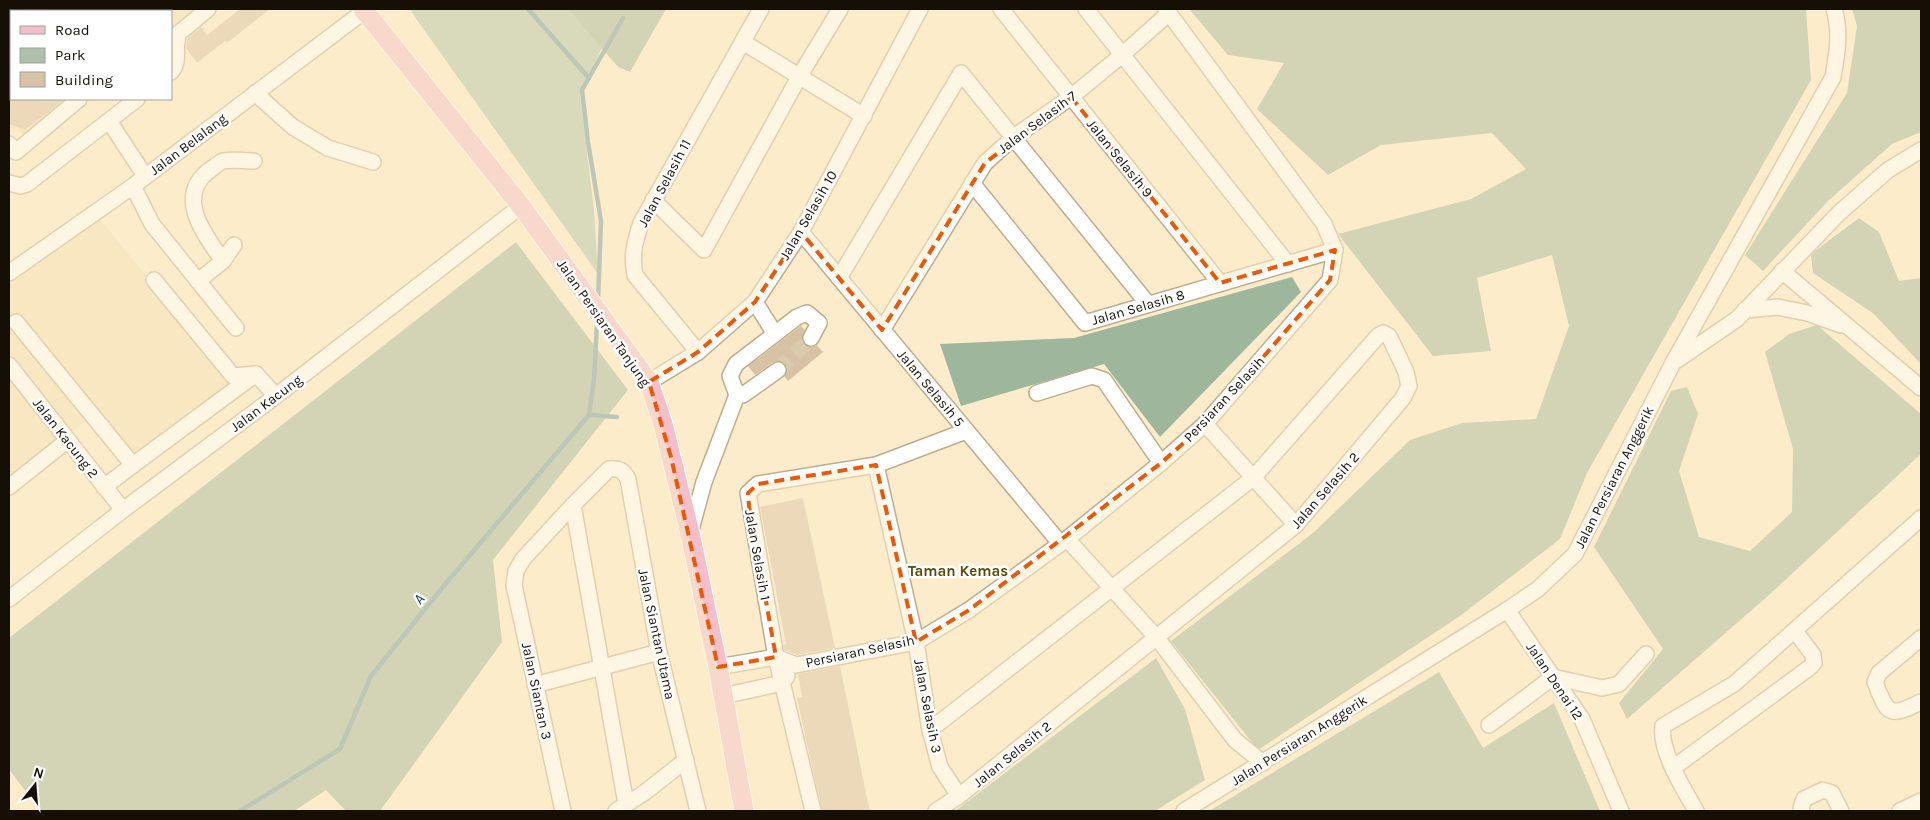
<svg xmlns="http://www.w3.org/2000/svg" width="1930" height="820" viewBox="0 0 1930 820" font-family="Karla,sans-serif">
	<rect width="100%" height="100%" fill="#fdeccb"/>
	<g fill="#f3dfb8">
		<polygon points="9,9 202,9 171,34 171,11 11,11 11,99 90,99 39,140 9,128"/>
		<polygon points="98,217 235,384 134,460 95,414 9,480 9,279"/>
	</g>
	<polygon fill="#adc0ac" points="411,9 568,9 602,48 580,94 594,210 598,274 412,13"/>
	<g fill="#9eb69c">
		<polygon points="568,9 666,9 630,72 618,67"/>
		<polygon points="1189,9 1806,9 1811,80 1587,473 1560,539 1460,616 1258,750 1171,641 1313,533 1410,440 1462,423 1536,419 1569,326 1552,255 1477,278 1491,351 1433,356 1338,234 1471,199 1526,169 1492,133 1381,145 1328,175 1257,109 1284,63 1228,55"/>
		<polygon points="1852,9 1921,9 1921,132 1892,144 1828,201 1763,271 1745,255 1847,93 1857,26"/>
		<polygon points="1859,218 1879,232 1899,281 1921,278 1921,364 1874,314 1813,273 1811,254"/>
		<polygon points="516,242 628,390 493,560 502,642 380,811 346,811 326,790 294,811 40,811 9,769 9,638"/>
		<polygon points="1292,277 1301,292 1160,437 1104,364 961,406 940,344 1074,338"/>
		<polygon points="1817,325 1921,414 1921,454 1769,595 1627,719 1619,703 1663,649 1594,547 1671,391 1687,387 1698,414 1679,471 1699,537 1750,551 1792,512 1793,449 1765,352 1789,334"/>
		<polygon points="1156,658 1185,709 1205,780 1155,811 955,811"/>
		<polygon points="1439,672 1483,748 1554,703 1600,811 1209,811"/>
	</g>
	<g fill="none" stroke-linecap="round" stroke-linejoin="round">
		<g stroke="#7097a1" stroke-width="4.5">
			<polyline points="528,9 589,78"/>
			<polyline points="598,301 601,221 588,142 582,90 623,18"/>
			<polyline points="589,415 617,417"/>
			<polyline points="240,811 340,749 371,676 442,588 589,415 594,379 597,322"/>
		</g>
	</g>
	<g fill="#d8c2a6">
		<polygon points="240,9 270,9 227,43 225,41 197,63 186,48 187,39 201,27 207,35"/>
		<polygon points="9,99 65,99 25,130 9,124"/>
		<polygon points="801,326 805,330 802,338 803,343 811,347 817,345 823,352 788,381 784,376 787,369 781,361 773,362 755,375 748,366"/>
		<polygon points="803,498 835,648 797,655 784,650 783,645 786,644 760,507"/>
		<polygon points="840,666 866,793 870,811 822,811 806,740 797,698 802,697 798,674"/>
	</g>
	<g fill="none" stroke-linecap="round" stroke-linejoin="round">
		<polyline stroke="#dacbad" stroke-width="15" stroke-dasharray="15 8" stroke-linecap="butt" points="778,370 811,338"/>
		<defs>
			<g id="minor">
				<polyline points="1001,9 1220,283"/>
				<polyline points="1086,9 1288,264"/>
				<polyline points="743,42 864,116"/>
				<path d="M171 72C181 62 173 45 179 33L208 9"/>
				<polyline points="255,93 293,127 328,148 373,162"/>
				<polyline points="109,121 145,176"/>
				<polyline points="9,144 16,152 79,99"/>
				<polyline points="9,183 21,186 27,184 137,99"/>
				<polyline points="972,183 1085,323 1335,250"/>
				<polyline points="133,186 152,224 236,328"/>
				<polyline points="653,200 704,250 799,77 840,9"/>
				<polyline points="801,232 1060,543"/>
				<path d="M223 261C205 235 176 199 207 172 212 169 218 163 223 161 233 159 245 161 254 161"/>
				<polyline points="1782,271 1921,388"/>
				<polyline points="9,273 133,186 367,9"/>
				<polyline points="839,278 961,73 1148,304"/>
				<polyline points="154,280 233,376 256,374 276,396"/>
				<polyline points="198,281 223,261 234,245"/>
				<polyline points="755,302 775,334"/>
				<polyline points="1745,310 1778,307 1807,313 1841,325"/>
				<polyline points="16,322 133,465 256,374"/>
				<polyline points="882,330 985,163 1014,137 1071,97 1122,55 1169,13"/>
				<path d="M698 352 635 275C631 256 635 241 641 223L761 9"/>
				<polyline points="1677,360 1737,319 1839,213 1888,170 1921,150"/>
				<polyline points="9,365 123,510"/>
				<polyline points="649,382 698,352 755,302 801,232 920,9"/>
				<polyline points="1037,393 1092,376 1104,380 1161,463"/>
				<polyline points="737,395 730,376 736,364 797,317 807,313 819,323 811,338"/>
				<polyline points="1205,424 1296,525"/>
				<polyline points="876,465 916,642 930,730 940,767 959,796"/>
				<polyline points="9,487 68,440"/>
				<polyline points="104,487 133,465"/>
				<polyline points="573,505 626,804"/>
				<polyline points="690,533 704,482 737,395 743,395 778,370"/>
				<polyline points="1067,539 1157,638 1235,740 1263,763"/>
				<polyline points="9,599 123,510 276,396 521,206"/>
				<polyline points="1507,610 1582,719 1621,811"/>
				<path d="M1921 638 1879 673 1875 682C1877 688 1880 695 1883 701 1891 720 1907 708 1921 702"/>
				<polyline points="718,667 776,657 796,665 916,642 969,610 1067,539 1161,463 1205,424 1330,280 1335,250 1324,224 1166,9"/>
				<polyline points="535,685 659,652"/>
				<polyline points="723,696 782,683 787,676"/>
				<polyline points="1489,725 1553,677 1602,688 1619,684 1646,654"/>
				<polyline points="930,730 1253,478 1378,336 1383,333 1389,336 1406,372 1409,386 1403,398 1296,525 959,796 936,811"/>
				<polyline points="1673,768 1809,668 1814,663 1813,655 1795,631"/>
				<path d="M563 811 514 585 516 571 523 559 573 505 609 469C619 468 623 470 628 479L659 652 698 811"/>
				<polyline points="616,811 644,793 686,760"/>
				<polyline points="813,811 776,657 748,493 758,484 876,465 966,431"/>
				<path d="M1184 811 1507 610 1538 589 1575 554 1673 363 1833 77C1837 54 1841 32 1834 9"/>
				<path d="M1696 811C1684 789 1659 751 1663 726L1734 684 1921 518"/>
				<polyline points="1802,811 1801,808 1804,799 1823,790 1832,793 1841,811"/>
				<polyline points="1900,811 1921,801"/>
			</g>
			<polyline id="major" points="363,9 521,206 649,382 663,424 690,533 718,667 744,811"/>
		</defs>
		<use href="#minor" stroke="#bcad8e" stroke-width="18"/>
		<use href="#major" stroke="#fff" stroke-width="21"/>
		<use href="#minor" stroke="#fff" stroke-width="15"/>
		<use href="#major" stroke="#f2bfca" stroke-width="19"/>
	</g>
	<path d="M0 0H1930V820H0ZM1071 97 1220 283 1335 250 1330 280 1205 424 1161 463 969 610 916 642 876 465 758 484 748 493 749 506 776 657 718 667 671 457 649 382 698 352 755 302 801 232 882 330 985 163Z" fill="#fdeccb" fill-opacity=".55" fill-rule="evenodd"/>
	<path fill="none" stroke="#e8590c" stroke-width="4" stroke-dasharray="10 6" stroke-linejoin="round" d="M1071 97 1220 283 1335 250 1330 280 1205 424 1161 463 969 610 916 642 876 465 758 484 748 493 749 506 776 657 718 667 671 457 649 382 698 352 755 302 801 232 882 330 985 163Z"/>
	<g text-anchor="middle" stroke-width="5" stroke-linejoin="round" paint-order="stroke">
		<g font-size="14" fill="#150f05" stroke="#fff">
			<text transform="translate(1037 122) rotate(-37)" y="5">Jalan Selasih 7</text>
			<text transform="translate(188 144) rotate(-37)" y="5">Jalan Belalang</text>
			<text transform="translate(1120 158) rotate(51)" y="5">Jalan Selasih 9</text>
			<text transform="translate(664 183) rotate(-62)" y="5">Jalan Selasih 11</text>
			<text transform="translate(808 215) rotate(-60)" y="5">Jalan Selasih 10</text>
			<text transform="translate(1138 307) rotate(-16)" y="5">Jalan Selasih 8</text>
			<text transform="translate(604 323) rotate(55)" y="5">Jalan Persiaran Tanjung</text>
			<text transform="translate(931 388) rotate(50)" y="5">Jalan Selasih 5</text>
			<text transform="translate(1224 399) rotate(-47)" y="5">Persiaran Selasih</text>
			<text transform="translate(266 403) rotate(-37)" y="5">Jalan Kacung</text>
			<text transform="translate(66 438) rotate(52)" y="5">Jalan Kacung 2</text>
			<text transform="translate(1614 477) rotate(-63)" y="5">Jalan Persiaran Anggerik</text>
			<text transform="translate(1325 490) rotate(-49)" y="5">Jalan Selasih 2</text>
			<text transform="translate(758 555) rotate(80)" y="5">Jalan Selasih 1</text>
			<text transform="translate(657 634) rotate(78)" y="5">Jalan Siantan Utama</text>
			<text transform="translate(860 651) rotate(-12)" y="5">Persiaran Selasih</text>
			<text transform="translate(1555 681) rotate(56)" y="5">Jalan Denai 12</text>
			<text transform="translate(537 691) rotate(78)" y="5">Jalan Siantan 3</text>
			<text transform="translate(928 706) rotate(79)" y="5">Jalan Selasih 3</text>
			<text transform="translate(1299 740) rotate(-32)" y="5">Jalan Persiaran Anggerik</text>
			<text transform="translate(1012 754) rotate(-39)" y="5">Jalan Selasih 2</text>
		</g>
		<g font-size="15" font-weight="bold" fill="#564b0b" stroke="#fff">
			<text x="958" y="576">Taman Kemas</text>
		</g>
		<g font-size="15" font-style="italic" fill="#074550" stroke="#fff">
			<text transform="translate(419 599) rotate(-50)" y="5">A</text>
		</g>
	</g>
	<rect width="1930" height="820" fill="none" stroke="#150f05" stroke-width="20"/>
	<rect x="10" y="10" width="162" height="90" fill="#ffffff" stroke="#a19f9b"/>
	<rect x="20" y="26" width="25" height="8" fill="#f2bfca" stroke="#a19f9b"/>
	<text x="55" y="35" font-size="15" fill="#150f05">Road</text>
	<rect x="20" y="48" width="25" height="15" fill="#adc0ac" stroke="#a19f9b"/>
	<text x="55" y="60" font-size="15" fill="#150f05">Park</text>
	<rect x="20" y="72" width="25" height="15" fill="#d8c2a6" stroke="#a19f9b"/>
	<text x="55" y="85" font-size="15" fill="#150f05">Building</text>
	<g transform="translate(35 785) rotate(17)" stroke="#ffffff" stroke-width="4" paint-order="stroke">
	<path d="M0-4L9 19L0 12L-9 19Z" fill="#150f05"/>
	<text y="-8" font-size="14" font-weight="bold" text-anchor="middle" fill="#150f05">N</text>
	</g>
</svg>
